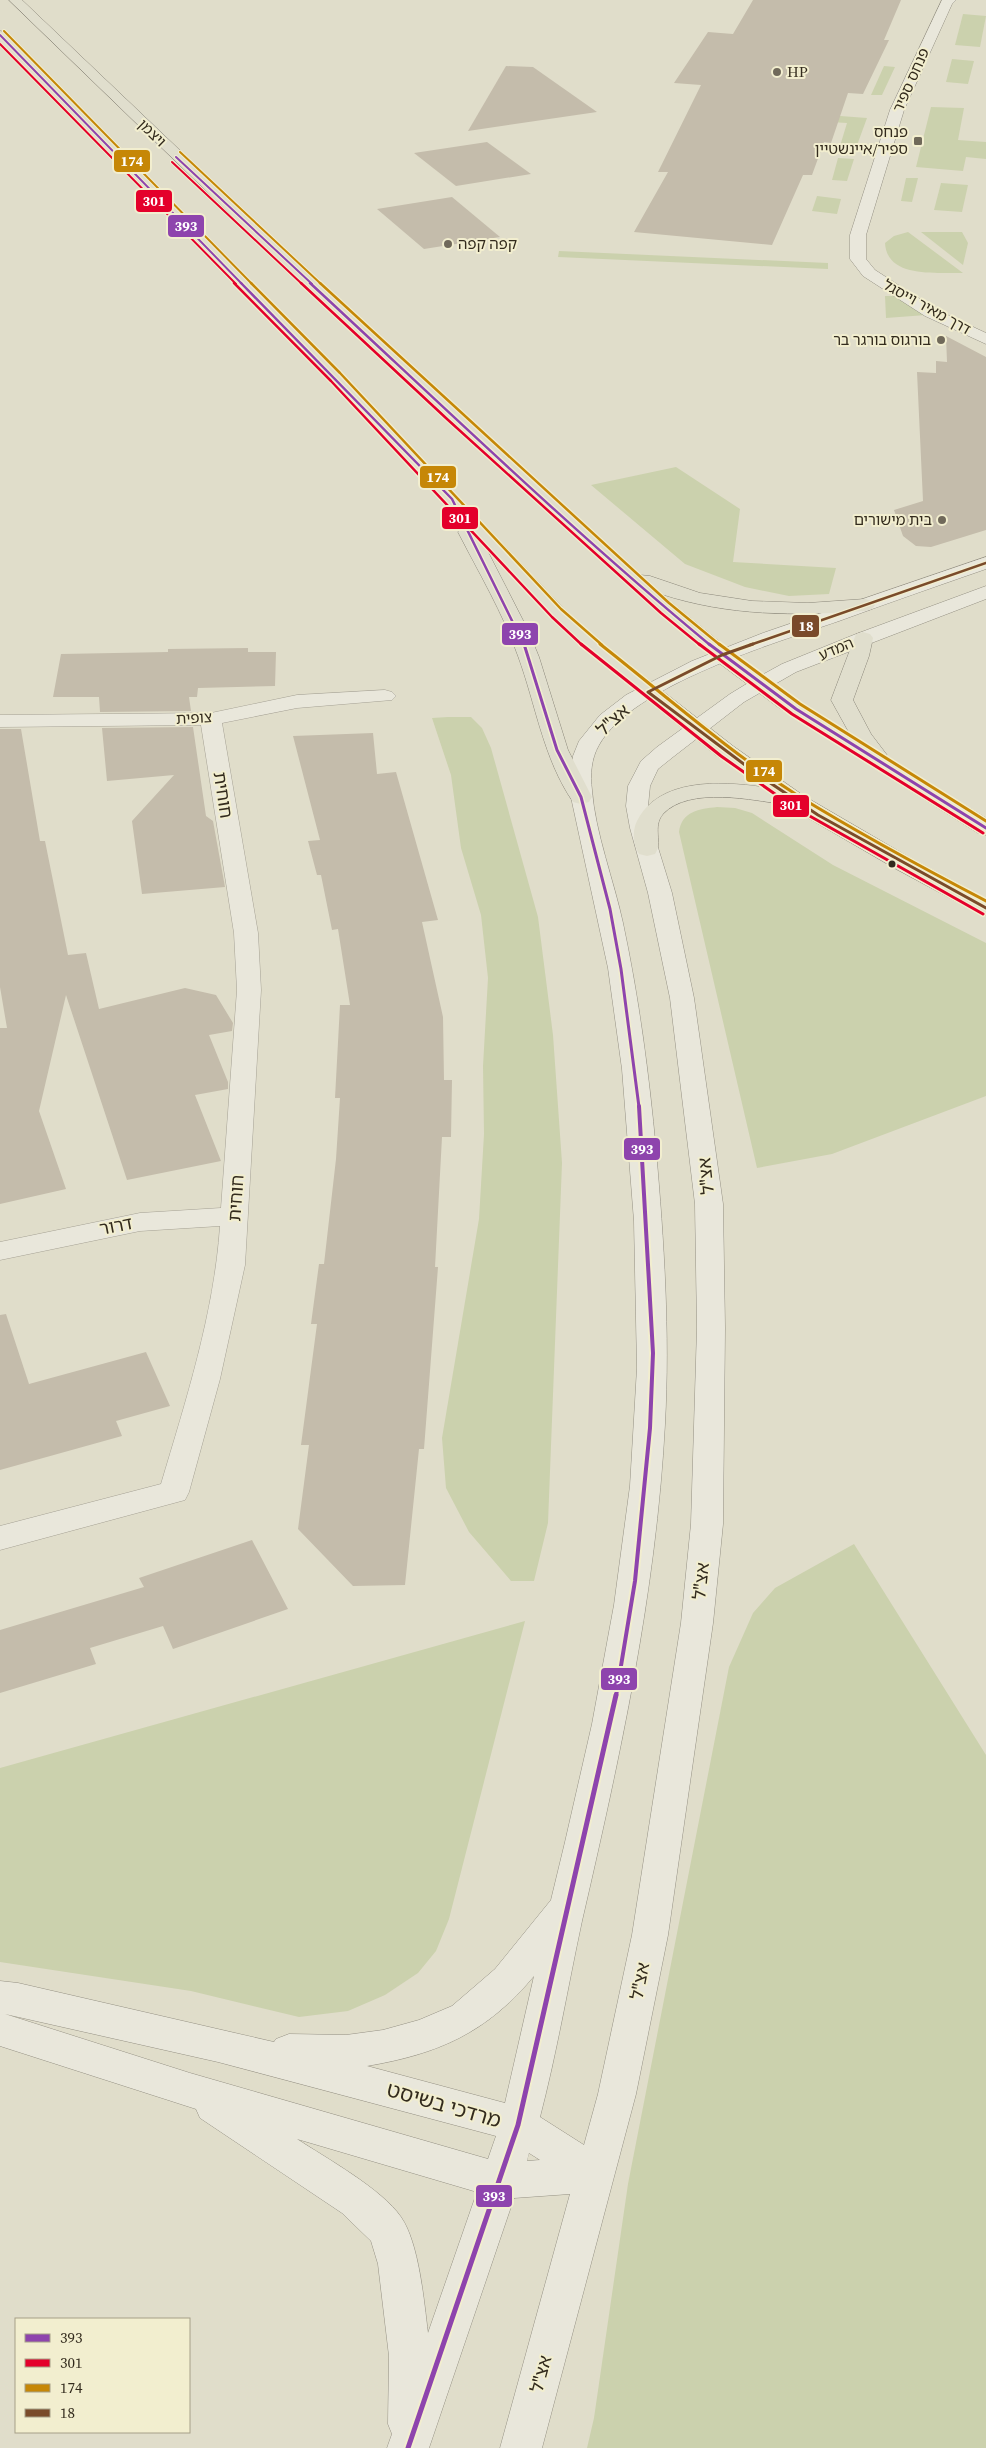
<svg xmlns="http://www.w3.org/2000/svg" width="986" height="2448" viewBox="0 0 986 2448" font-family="'Source Serif 4','Noto Sans Hebrew',serif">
	<rect width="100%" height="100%" fill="#e0ddca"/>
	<g fill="#cbd1ad">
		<polygon points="963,14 986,16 980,47 955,45"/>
		<polygon points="952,59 974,61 968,84 946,82"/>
		<polygon points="884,66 895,67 882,95 871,95"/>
		<polygon points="931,107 964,108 958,140 986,142 986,159 966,157 963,171 916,167"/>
		<polygon points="800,113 867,118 856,148 840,146 847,123 798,120"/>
		<polygon points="838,158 854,159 847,181 832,180"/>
		<polygon points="906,178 918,178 912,202 901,201"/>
		<polygon points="941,183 968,185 962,212 934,210"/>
		<polygon points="817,196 841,199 837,214 812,211"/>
		<path d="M908 232 963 273C937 272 887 279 885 243L894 236Z"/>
		<polygon points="921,232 962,232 968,243 963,265"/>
		<polygon points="559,251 828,263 828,269 558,257"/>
		<polygon points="885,296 896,296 926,315 886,318"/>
		<polygon points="676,467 740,509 733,562 836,568 829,594 789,596 745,587 685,564 591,485"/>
		<polygon points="448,717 471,717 482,728 491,748 538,917 553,1035 562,1163 548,1523 534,1581 511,1581 469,1532 446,1488 442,1438 479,1219 484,1134 483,1066 488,978 481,915 461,848 451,775 432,718"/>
		<path d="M717 807 735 808 752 813 833 865 986 943V1096L832 1154 757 1168 679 832C682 811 699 809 717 807Z"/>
		<polygon points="854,1544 986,1755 986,2448 587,2448 594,2418 628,2184 729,1667 753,1613 775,1588"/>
		<polygon points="525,1621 449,1919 436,1951 418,1973 385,1995 348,2011 299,2017 191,1991 0,1962 0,1768"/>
	</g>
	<g fill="#c4bcab">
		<polygon points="753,0 901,0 884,40 889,40 863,94 848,93 831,143 824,142 812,175 803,175 772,245 634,232 668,172 658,172 701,85 674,83 708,32 733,34"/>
		<polygon points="506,66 533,67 597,112 468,131"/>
		<polygon points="487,142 531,174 456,186 414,153"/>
		<polygon points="452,197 500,237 424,249 377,209"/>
		<polygon points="946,336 986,357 986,530 931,547 916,546 903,536 894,510 923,501 917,372 936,373 936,361 947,362"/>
		<polygon points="248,648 248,652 276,652 275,686 198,688 197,697 189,697 191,711 100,712 99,697 53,697 61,654 168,652 168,649"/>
		<polygon points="193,727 206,816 213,821 225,887 142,894 132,821 174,775 107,781 102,728"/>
		<polygon points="0,729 21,729 40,841 45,841 68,955 86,953 99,1009 185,988 216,995 233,1023 232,1031 209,1035 228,1082 228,1089 195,1095 221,1161 127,1180 66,995 39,1111 66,1189 0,1204 0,1028 7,1028 0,987"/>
		<polygon points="373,733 377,774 396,772 438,920 422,922 443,1017 444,1080 452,1080 451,1137 442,1137 435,1267 438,1267 424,1449 419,1449 405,1585 353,1586 298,1529 309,1445 301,1445 317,1324 311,1324 319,1264 324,1264 336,1159 340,1098 335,1098 340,1005 350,1005 338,929 332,930 321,875 317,875 308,841 320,840 293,736"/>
		<polygon points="6,1314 29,1384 146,1352 170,1406 116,1421 122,1436 0,1470 0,1315"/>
		<polygon points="252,1540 288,1609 173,1649 163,1626 90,1648 96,1664 0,1693 0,1630 144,1587 139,1578"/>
	</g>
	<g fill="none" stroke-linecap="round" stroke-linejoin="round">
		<defs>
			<path id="street" d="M385 690 392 692 396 696 392 700 297 708 222 723 258 933 261 990 245 1265 220 1379 189 1492 185 1500 0 1550V1526L161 1484C186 1400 214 1314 220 1226L140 1231 0 1260V1242L140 1213 221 1208 237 990 234 933 201 725 0 727V715L211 713 297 695Z"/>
			<g id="secondary">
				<polygon points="942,0 956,0 952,4 904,110 866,235 866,259 875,270 937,310 986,333 986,344 925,316 863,276 850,259 850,235 890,110"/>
				<path d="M986 557V569C937 586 888 603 839 621 775 643 633 685 599 745 591 759 590 775 592 790 595 832 614 881 623 923 639 998 649 1074 656 1150 664 1241 670 1333 665 1424 656 1593 620 1757 582 1921 568 1986 557 2052 540 2117L584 2145 598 2094 632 1935 681 1623 691 1524 697 1328 695 1204 670 998 648 893 630 828 626 806 628 786 641 761 657 747 730 694 753 680 782 664 856 634 986 586V599L796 672 744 702 673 757 658 769 650 786 648 806 652 828 672 893 694 998 723 1204 725 1328 723 1524 713 1623 668 1935 636 2094 542 2448H500L570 2194 514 2198 429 2448H387L392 2434 388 2424 389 2356 378 2264 371 2241 342 2213 200 2118 196 2109 0 2046V1981L18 1983 274 2042 276 2039 289 2034 346 2035 383 2030 419 2020 452 2006 495 1969 551 1900 565 1842 592 1724 614 1605 630 1486 637 1368 634 1221 622 1069 608 968 569 788 573 756 579 741 600 715 626 695 692 661 763 633ZM534 1976 505 2103 367 2066C438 2054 487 2033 534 1976ZM5 2014 218 2062 496 2136 488 2159 190 2073ZM297 2139 477 2192 428 2333C424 2301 419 2243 401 2217 382 2189 326 2158 297 2139ZM529 2153 540 2160 527 2161Z"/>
			</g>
			<g id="primary">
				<path d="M9 0H22L331 294 640 575 650 576 700 593 752 601 808 603 865 599 872 601 875 605 872 609 865 611C796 616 728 616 661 594L765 679 851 736 831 700 856 634 863 632 870 634 873 638 869 656 853 700 871 734 887 755 885 757 986 818V835L978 833 778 707 719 663 657 611 320 301Z"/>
				<path d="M0 31 5 32 341 373 564 609 597 640 733 746 804 796 912 859 986 899V915L978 913 896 869 786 805C754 800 689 786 663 814 652 827 663 843 655 854L647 856 639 854C633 845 632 831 637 821 659 778 720 781 762 787L717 756 583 648 550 617 485 546 528 630 539 657 568 750 592 797 589 802 581 804 573 802C543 758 536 705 518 656 503 613 479 573 458 532L461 528 467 527 329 381 0 42Z"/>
			</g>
		</defs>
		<use href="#street" stroke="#a5a194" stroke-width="1"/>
		<use href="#secondary" stroke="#959184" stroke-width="1"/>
		<use href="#primary" stroke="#8b877a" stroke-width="1"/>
		<use href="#street" fill="#e9e7db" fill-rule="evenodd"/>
		<use href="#secondary" fill="#e9e7db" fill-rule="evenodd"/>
		<use href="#primary" fill="#e0decd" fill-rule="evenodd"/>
		<defs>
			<g id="bus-1-far4">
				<polyline points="0,35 242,284"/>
				<polyline points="176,157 312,284"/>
			</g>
			<g id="bus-1-far3">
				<polyline points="241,283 452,499 524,645"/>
				<path d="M310 283C442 405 572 531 710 645"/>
			</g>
			<g id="bus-1-far2">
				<polyline points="524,644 557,750 581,797 610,909 621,969 639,1107"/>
				<polyline points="709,644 796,709 986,828"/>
			</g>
			<polyline id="bus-1-far1" points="616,1696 635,1581 650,1428 653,1353 639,1106"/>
			<polyline id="bus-1" points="408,2448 518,2125 616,1695"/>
			<g id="bus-2-far2">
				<polyline points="0,44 236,284"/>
				<polyline points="172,162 302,284"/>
			</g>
			<g id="bus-2-far1">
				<polyline points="234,283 331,381 552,617 582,645"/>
				<polyline points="301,283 447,419 661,613 700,645"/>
			</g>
			<g id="bus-2">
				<polyline points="581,644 721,756 792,806 983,914"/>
				<polyline points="699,644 792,714 983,833"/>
			</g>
			<g id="bus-3-far2">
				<polyline points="4,31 252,284"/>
				<polyline points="180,152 321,284"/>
			</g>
			<g id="bus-3-far1">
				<polyline points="251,283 340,373 561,609 602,645"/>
				<polyline points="320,283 669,603 720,645"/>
			</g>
			<g id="bus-3">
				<path d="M600 644C666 696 729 752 800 797 860 834 923 868 986 901"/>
				<polyline points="719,644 800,704 986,821"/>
			</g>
			<polyline id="bus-4-far1" points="750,645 986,563"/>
			<polyline id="bus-4" points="753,644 722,655 648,692 757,774 818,815 986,908"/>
		</defs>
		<use href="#bus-1-far4" stroke="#f2eecf" stroke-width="4"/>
		<use href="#bus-1-far3" stroke="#f2eecf" stroke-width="5"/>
		<use href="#bus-1-far2" stroke="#f2eecf" stroke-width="6"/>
		<use href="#bus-1-far1" stroke="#f2eecf" stroke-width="8"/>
		<use href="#bus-1" stroke="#f2eecf" stroke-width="9"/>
		<use href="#bus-2-far2" stroke="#f2eecf" stroke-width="4"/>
		<use href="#bus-2-far1" stroke="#f2eecf" stroke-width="5"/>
		<use href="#bus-2" stroke="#f2eecf" stroke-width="6"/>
		<use href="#bus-3-far2" stroke="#f2eecf" stroke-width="4"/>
		<use href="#bus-3-far1" stroke="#f2eecf" stroke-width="5"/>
		<use href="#bus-3" stroke="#f2eecf" stroke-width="6"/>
		<use href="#bus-4-far1" stroke="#f2eecf" stroke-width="5"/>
		<use href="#bus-4" stroke="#f2eecf" stroke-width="6"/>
		<use href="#bus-1-far4" stroke="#8e44ad" stroke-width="2"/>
		<use href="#bus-1-far3" stroke="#8e44ad" stroke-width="2.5"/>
		<use href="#bus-1-far2" stroke="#8e44ad" stroke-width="3"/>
		<use href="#bus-1-far1" stroke="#8e44ad" stroke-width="4"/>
		<use href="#bus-1" stroke="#8e44ad" stroke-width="5"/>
		<use href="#bus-2-far2" stroke="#e4002b" stroke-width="2"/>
		<use href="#bus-2-far1" stroke="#e4002b" stroke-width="2.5"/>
		<use href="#bus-2" stroke="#e4002b" stroke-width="3"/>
		<use href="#bus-3-far2" stroke="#c68707" stroke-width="2"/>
		<use href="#bus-3-far1" stroke="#c68707" stroke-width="2.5"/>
		<use href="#bus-3" stroke="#c68707" stroke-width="3"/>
		<use href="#bus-4-far1" stroke="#7a4b2a" stroke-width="2.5"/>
		<use href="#bus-4" stroke="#7a4b2a" stroke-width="3"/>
	</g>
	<g fill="#70695a" stroke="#f2eecf" stroke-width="2">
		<circle cx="777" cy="72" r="5"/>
		<rect x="913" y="136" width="10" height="10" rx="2.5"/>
		<circle cx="448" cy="244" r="5"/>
		<circle cx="941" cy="340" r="5"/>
		<circle cx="942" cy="520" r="5"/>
	</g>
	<circle fill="#332b1d" stroke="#f2eecf" stroke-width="2" cx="892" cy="864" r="4.5"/>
	<g text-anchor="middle" stroke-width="4" stroke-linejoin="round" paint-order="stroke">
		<g font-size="15" fill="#332b1d" stroke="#f2eecf" text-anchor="end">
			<text x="787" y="77" text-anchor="start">HP</text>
			<text x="908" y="137">פנחס<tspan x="908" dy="17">ספיר/איינשטיין</tspan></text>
			<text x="458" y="249" text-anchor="start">קפה קפה</text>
			<text x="931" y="345">בורגוס בורגר בר</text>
			<text x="932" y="525">בית מישורים</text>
		</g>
		<g font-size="15" fill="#332b1d" stroke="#f2eecf">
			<text transform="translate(911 80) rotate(-66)" y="5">פנחס ספיר</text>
			<text transform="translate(152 133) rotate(44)" y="5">ויצמן</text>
			<text transform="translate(927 307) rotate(29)" y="5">דרך מאיר וייסגל</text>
			<text transform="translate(836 649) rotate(-23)" y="5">המדע</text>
			<text transform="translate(194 718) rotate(-3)" y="5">צופית</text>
		</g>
		<g font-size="18" fill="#332b1d" stroke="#f2eecf">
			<text transform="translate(613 720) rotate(-42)" y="6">אצ"ל</text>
			<text transform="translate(223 795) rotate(81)" y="6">חוחית</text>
			<text transform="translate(706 1176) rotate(-96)" y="6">אצ"ל</text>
			<text transform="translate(236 1198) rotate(-86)" y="6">חוחית</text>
			<text transform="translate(116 1226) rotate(-11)" y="6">דרור</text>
			<text transform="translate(701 1581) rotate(-84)" y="6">אצ"ל</text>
			<text transform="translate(640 1981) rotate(-79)" y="6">אצ"ל</text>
			<text transform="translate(541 2374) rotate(-75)" y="6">אצ"ל</text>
		</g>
		<g font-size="21" fill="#332b1d" stroke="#f2eecf">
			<text transform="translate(444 2105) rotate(16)" y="7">מרדכי בשיסט</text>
		</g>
	</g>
	<g stroke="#f2eecf" stroke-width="2">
		<rect x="113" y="149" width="38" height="24" rx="5" fill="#c68707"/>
		<rect x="135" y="189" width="38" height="24" rx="5" fill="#e4002b"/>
		<rect x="167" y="214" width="38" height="24" rx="5" fill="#8e44ad"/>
		<rect x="419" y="465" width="38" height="24" rx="5" fill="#c68707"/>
		<rect x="441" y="506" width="38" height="24" rx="5" fill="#e4002b"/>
		<rect x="791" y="614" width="29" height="24" rx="5" fill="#7a4b2a"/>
		<rect x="501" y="622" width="38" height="24" rx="5" fill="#8e44ad"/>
		<rect x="745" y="759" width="38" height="24" rx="5" fill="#c68707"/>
		<rect x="772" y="794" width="38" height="24" rx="5" fill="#e4002b"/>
		<rect x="623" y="1137" width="38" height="24" rx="5" fill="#8e44ad"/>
		<rect x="600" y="1667" width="38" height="24" rx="5" fill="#8e44ad"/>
		<rect x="475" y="2184" width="38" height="24" rx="5" fill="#8e44ad"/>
	</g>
	<g font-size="14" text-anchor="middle" font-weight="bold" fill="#fff">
		<text x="132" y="166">174</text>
		<text x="154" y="206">301</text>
		<text x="186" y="231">393</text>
		<text x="438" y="482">174</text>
		<text x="460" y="523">301</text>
		<text x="806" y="631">18</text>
		<text x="520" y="639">393</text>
		<text x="764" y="776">174</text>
		<text x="791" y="810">301</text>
		<text x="642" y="1154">393</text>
		<text x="619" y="1684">393</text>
		<text x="494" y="2201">393</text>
	</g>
	<rect x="15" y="2318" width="175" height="115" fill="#f2eecf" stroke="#a6a088"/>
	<rect x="25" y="2334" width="25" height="8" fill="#8e44ad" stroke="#a6a088"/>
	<text x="60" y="2343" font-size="15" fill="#332b1d">393</text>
	<rect x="25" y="2359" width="25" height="8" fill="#e4002b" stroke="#a6a088"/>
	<text x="60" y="2368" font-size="15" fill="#332b1d">301</text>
	<rect x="25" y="2384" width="25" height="8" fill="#c68707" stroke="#a6a088"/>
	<text x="60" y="2393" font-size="15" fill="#332b1d">174</text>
	<rect x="25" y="2409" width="25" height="8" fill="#7a4b2a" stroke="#a6a088"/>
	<text x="60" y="2418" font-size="15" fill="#332b1d">18</text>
</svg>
